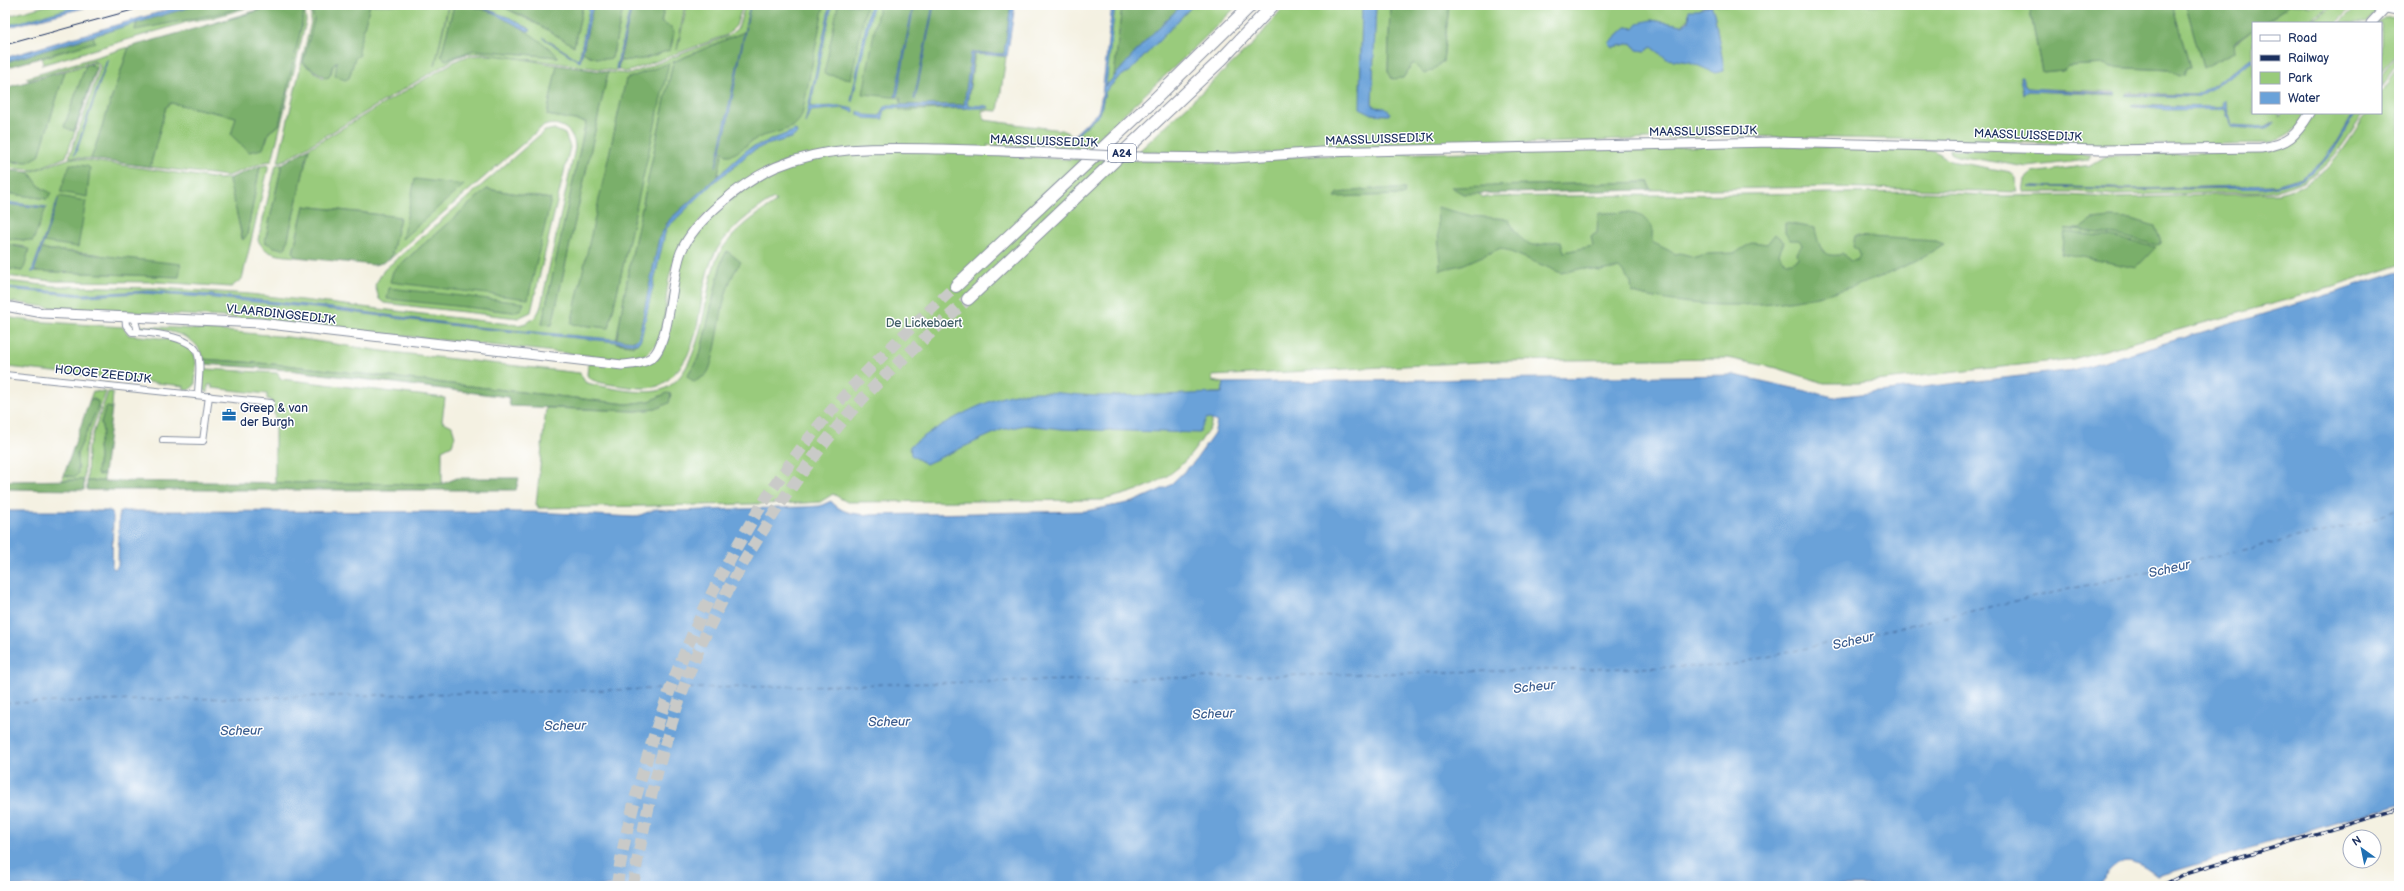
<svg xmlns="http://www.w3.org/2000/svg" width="2404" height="891" viewBox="0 0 2404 891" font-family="'Balsamiq Sans',sans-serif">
	<rect width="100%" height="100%" fill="#fff"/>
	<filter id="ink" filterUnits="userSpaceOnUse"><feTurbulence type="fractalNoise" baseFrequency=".025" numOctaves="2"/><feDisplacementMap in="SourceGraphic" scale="8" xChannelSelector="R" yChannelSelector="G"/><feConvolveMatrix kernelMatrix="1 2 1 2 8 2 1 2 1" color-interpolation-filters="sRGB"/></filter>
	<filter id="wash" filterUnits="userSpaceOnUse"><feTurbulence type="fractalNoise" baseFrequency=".012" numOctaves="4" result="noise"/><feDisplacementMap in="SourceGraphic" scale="16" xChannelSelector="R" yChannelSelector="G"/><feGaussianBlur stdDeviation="0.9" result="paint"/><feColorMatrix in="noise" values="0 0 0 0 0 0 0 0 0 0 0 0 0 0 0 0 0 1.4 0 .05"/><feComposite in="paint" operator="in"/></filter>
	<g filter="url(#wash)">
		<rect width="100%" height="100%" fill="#f4f1e2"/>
		<g fill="#99cb7b" stroke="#5a7d6c" fill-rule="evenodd">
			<polygon points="48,5 87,5 5,27 5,17"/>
			<polygon points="250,5 257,5 212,18 191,21 41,65 44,64 42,58 94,42 93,36 137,22 135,29 218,14"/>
			<polygon points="274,5 280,5 204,26"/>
			<polygon points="297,5 300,5 305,12 306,21 272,161 265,162 228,176 150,167 166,107 171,103 236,117 266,142 269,132 279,125 302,24 302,9"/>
			<path d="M307 5H311C319 21 307 46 303 63L305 65 323 78 331 74 333 66 338 61 349 78 370 5H448L435 66 449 5H454L441 56 446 60 474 50 558 57 528 33 496 14 528 31 529 28 486 8V10L465 5 501 6 547 29 574 46 583 5H590L579 60 544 38 580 62 583 52 589 56 612 58 624 5H631L616 71 482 53 467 54 456 58 285 160 278 162 311 22V12Z"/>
			<polygon points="665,5 685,5 677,50 687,5 743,5 736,26 727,35 630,71 624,72 618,69 620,61 643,59 670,50 673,40 667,26 661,22"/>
			<path d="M745 5H750L744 32 673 62 630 264 616 342 660 246 666 224 717 179 722 153 719 150 807 5H908L999 20 991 55 1006 57 998 111 982 110 984 120 1061 130 1075 136 1100 114 1105 92 1118 78 1131 70 1193 5H1238L1183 59 1086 149 987 145 988 154 1064 159 1207 162 1305 156 1760 145 1933 150 1950 161 2011 172 2016 178 2017 192 1828 187 1650 190 1649 182 1469 187 1483 197 1925 192 2003 196 2068 195 2116 198 2278 193C2327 182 2342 152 2367 113H2381V92L2399 66V265L2333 287 2073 359 1858 383H1824L1777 368 1727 358 1498 361 1212 376V381L1224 383 1222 393H1211C1211 403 1214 418 1210 427 1208 432 1203 437 1200 442 1175 480 1145 490 1102 500L847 502 833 494 820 502 805 503 538 508V505H536L546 408 636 411 656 409 667 393 650 401 627 404 285 365 202 359C200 333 162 329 141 328V326L214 330 288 337 382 351 580 373 585 382 591 384C611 388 636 394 657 391 691 385 701 329 706 303 709 288 711 272 717 258 728 235 754 216 776 202L774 199C752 210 725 233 714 255 695 294 706 342 674 374 668 380 662 386 654 387 641 390 626 386 614 385 607 384 590 382 587 375L588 364 653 361C663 326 673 273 689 243 700 223 723 207 740 193 728 201 715 207 704 216 695 224 679 251 674 262 659 293 676 352 631 360L225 317 54 308 5 301V281L53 286 158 288 249 294 518 325C530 323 537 318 541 306L575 148C575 130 558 119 542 127L391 258 400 217 304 206 293 252 296 257C280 255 266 256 258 240L276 165 282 164 265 242 283 249 286 247 309 148 457 60C482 48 529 61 557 65L547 115 586 122 542 324 552 325 608 72 630 74 728 36 738 28ZM668 64 609 328 572 324 626 79ZM727 251 697 374 687 376 700 355 722 260Z"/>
			<polygon points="1115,5 1122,5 1114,77 1105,86"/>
			<path d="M1285 5H1362L1360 89 1372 114 1388 115 1381 108 1374 107 1372 103 1376 5H1390L1388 71 1403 78 1413 63 1443 62 1449 5H1709L1702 7 1682 25 1651 20 1634 28 1626 27 1609 43 1613 47 1632 43 1637 50 1645 51 1652 47 1667 59 1690 62 1715 72 1723 71C1723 58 1720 48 1718 36 1716 25 1716 16 1711 5H2029L2042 72 2063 70 2069 66 2105 64 2108 67 2169 70 2174 72 2190 67 2172 5H2186L2203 68 2253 30V58L2196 95 2127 93 2126 95 2197 97 2253 61V113H2279L2280 117 2283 113H2306L2296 129 2274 143 2093 146 1999 141 1733 136 1241 154 1138 152 1255 42ZM2020 77 2027 88 2115 92 2116 95 2028 91 2023 94ZM2225 101 2232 125 2263 127 2275 121 2265 129 2231 127 2225 109 2132 107 2133 105 2217 107 2223 106Z"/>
			<polygon points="2291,5 2331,5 2306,23 2264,23"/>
			<polygon points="2334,5 2354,5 2336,23 2309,23"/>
			<polygon points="2358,5 2383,5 2366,23 2339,23"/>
			<polygon points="2399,16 2399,52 2381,72 2381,23 2375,23 2386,17"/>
			<polygon points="129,47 91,159 69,157 100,68 99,64 94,61 28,80 26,78"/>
			<polygon points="2399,54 2399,61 2381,87 2381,75"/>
			<polygon points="95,62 98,67 66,157 34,170 5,168 5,161 20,163 39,156 65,71 86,65 64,127 74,131 93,65 89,64"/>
			<path d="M2313 113H2354L2338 141 2321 163 2302 177 2276 185 2130 189 2028 186 2123 190 2263 188 2287 184 2313 172 2331 153 2356 113H2364C2336 156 2319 186 2264 192L2113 195 2078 192H2023L2025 179 2032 173 2091 165 2106 156 2273 150 2291 142Z"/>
			<path d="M554 129 565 134 570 147 531 312 518 318 384 303 379 299 375 285 384 270 535 139 545 131ZM487 189 551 199 402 283 391 282 393 271ZM387 298 524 303 521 309 514 312Z"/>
			<polygon points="1950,149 2076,153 2091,155 2088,160 2027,167 1957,156 1951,153"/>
			<path d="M71 158 219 179 230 178 242 239 247 235 260 166 269 165 242 279 231 287 158 282 53 281 5 276V268L22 271 25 247 5 244V238L33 241 5 203V193L47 199 50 193 40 187 29 172ZM41 249 96 254 179 277 33 271Z"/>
			<path d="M5 317 32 321 123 327 129 335C146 337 186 337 194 354 198 363 195 375 195 385L189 390H184V386L8 367 7 372 5 371Z"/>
			<path d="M207 369 277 373 281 379 445 398 442 421 452 426 455 436 452 445 442 450V484L275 483V413L270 412 271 400 267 399V394L212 388V385H208V393C200 388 202 381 202 373Z"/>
			<polygon points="93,391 106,392 85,448 84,480 62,480 64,475 72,477 79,468 76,461 77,454 98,407 95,399 90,399"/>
			<polygon points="108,392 113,392 112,408 106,407 101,422 103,432 98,446 99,457 97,469 102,475 104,474 104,481 87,481 88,448"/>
		</g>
		<g fill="#7aaf6b" stroke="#4a6f64">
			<polygon points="197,5 250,5 218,14 135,30 137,22"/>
			<polygon points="280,5 300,7 304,12 302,24 279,125 269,132 263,149 249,152 231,135 236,117 171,103 166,107 150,167 91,159 129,47"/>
			<polygon points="311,5 370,5 358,50 360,55 355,58 349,78 345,80 335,76 337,61 333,66 329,77 326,78 303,63 314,20"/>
			<path d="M454 5C488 5 518 24 544 44 549 48 555 52 558 57L474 50 446 60 441 56Z"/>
			<polygon points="499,5 583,5 574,46 527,18"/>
			<path d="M593 5H624L612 58C603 61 590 57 583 52Z"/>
			<polygon points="632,5 665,5 661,22 672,28 674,33 670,50 643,59 620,61"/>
			<path d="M750 5H824L802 115C795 133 772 131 756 139 747 143 736 157 726 155L723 151 717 179 666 224 637 344 634 346 616 343 630 264 673 62 744 32Z"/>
			<polygon points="838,5 866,5 851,79 824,74"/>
			<polygon points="879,5 1011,5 1004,54 972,52 964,105 900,105 901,98 863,94"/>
			<polygon points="1122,5 1182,5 1147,39 1114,77"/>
			<polygon points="1390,5 1449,5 1443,61 1433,70 1424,74 1413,63 1403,78 1392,79 1388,71"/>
			<polygon points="2029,5 2172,5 2190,67 2186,68 2184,75 2179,76 2169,70 2108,67 2105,64 2069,66 2063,70 2042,72"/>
			<polygon points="2186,5 2291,5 2264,23 2253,23 2253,30 2234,43 2235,52 2203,68"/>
			<polygon points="93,36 95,42 5,68 5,62"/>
			<polygon points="973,54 975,54 967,105"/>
			<polygon points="669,63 609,328 571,324 626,79"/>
			<polygon points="89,64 95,67 95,71 74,131 64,127 86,65"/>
			<polygon points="557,65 608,72 552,325 542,324 586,122 547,115"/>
			<polygon points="65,71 39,156 28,162 5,161 5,88"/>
			<polygon points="900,108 967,108 900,111"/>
			<polygon points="309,148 286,247 283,249 274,247 265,242 282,164"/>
			<polygon points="70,164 87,166 90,168 87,197 60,192"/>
			<polygon points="260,166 247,235 243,240 229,181 230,178"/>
			<polygon points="5,170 29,172 40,187 51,193 47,199 5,193"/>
			<polygon points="415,179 464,185 402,239"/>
			<polygon points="1649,182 1650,190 1463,194 1451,187"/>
			<polygon points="487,189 551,199 528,299 390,282 393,271"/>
			<polygon points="1371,189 1405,189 1404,195 1335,197 1338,193"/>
			<polygon points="59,196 86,201 78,247 43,242"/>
			<polygon points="5,203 46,208 33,241 5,238"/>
			<polygon points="304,206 400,217 391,258 382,263 374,265 296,257 293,253"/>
			<path d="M1437 207 1472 216 1508 219C1514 229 1523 247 1538 245 1546 244 1553 241 1561 241L1564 252 1593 246 1591 236 1597 233 1598 214 1601 213C1617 213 1648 208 1652 230 1653 234 1651 238 1652 242L1676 254 1680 253 1695 257 1706 254 1735 253 1753 242 1767 244 1775 234 1784 242 1779 254C1782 259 1785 263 1792 262L1798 258 1797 253 1802 245 1799 240H1790L1785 233V223L1815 228C1818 244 1822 260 1842 254L1851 261 1857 260 1860 255 1858 250 1853 247 1855 236 1936 241 1944 244C1853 303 1737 319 1632 293L1631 282 1619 268 1600 271 1584 268 1561 273 1501 248 1462 265 1440 270Z"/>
			<polygon points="2111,218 2132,219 2155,226 2161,242 2158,245 2115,235 2065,229 2080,229 2093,220"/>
			<polygon points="2065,232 2112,237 2156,247 2136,268 2061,253"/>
			<polygon points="5,244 29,249 25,266 22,271 5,268"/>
			<polygon points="41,249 181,264 179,277 33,271"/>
			<path d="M727 251 741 262C718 292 722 336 709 370L706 375 694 382 687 376 700 355 722 260Z"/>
			<polygon points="389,288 524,303 521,309 514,312 387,299"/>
			<polygon points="202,359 285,365 627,404 650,401 667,393 671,394 669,403 656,409 636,411 510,406 508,397 288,370 203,364"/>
			<polygon points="90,399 98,401 98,407 77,454 78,474 75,477 64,475"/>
			<polygon points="106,407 112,408 104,474 99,475 97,474 99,457 98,446 103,432 101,422"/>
			<polygon points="457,478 519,478 516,490 87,490 87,481 442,484"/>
			<polygon points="84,480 84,490 5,489 5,481"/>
		</g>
		<g fill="#6aa2d9" stroke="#42689c">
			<polygon points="83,5 95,5 5,28 5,26"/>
			<polygon points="184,5 197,5 5,62 5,58"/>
			<polygon points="590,5 593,5 580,62 543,38 579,60"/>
			<polygon points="631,5 632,5 617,70 616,68"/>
			<polygon points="750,5 727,125 716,167"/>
			<polygon points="830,5 832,5 810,107 839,106 854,109 854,112 842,108 810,111 805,123"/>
			<polygon points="870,5 873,5 852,102 851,101"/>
			<polygon points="913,5 914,5 897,97 895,97"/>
			<polygon points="933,5 934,5 915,100 914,99"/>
			<polygon points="1011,5 1015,5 1007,56 973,54 967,105 988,106 989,108 889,108 883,111 883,119 865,118 858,115 858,111 865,115 880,116 883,108 888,105 964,105 971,53 1004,54"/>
			<polygon points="1112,5 1115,5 1106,86 1147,39 1182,5 1193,5 1131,70 1118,78 1105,92 1100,114 1075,136 1076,133 1098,112 1102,95"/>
			<polygon points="1362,5 1376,5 1372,103 1374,107 1385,108 1390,112 1389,115 1372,114 1360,108"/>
			<path d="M1711 5C1716 16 1716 25 1718 36 1720 48 1723 58 1724 71L1715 73 1690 62 1667 59 1652 47 1645 51 1637 50 1632 43 1613 47 1609 43 1626 27 1634 28 1638 23 1651 20 1682 25 1688 22 1689 10H1698Z"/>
			<polygon points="485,9 510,18 531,30 528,31"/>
			<polygon points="2253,58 2253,61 2197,97 2125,95 2196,95"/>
			<polygon points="108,59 76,153 74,155 107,60"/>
			<polygon points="2020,77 2022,77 2024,85 2027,88 2117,94 2028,91 2023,94"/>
			<polygon points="2224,100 2232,125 2263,127 2276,122 2265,129 2231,127 2225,109 2167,110 2131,106 2217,107 2223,106 2222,102"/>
			<path d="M2354 113H2356C2342 137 2329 164 2303 178 2275 192 2241 188 2210 188 2150 190 2089 188 2028 186L2145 189 2276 185 2302 177 2321 163 2338 141Z"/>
			<polygon points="796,130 797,134 791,138 763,146 748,154 733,168 714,182 666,229 641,339 637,344 465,327 335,310 205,297 141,293 85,296 5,289 5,287 83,294 148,291 212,295 333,308 477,327 635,341 639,337 659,238 670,219 748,149"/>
			<polygon points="58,199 34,271 32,273 32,271"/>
			<polygon points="5,202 47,207 47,208 5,204"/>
			<path d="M2399 272V804L2157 876C2126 853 2122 857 2098 886H5V511H111L113 517 112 567 115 569 118 565 119 513 123 511 534 512 635 517 656 509 675 511 803 507 820 506 831 501C841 513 854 514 869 515L1086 511 1133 502 1169 486 1194 462 1214 434 1217 422 1207 418 1199 433 1062 429 1026 425 1001 430 926 464 911 455 910 446C936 427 978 403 1010 395 1038 388 1069 395 1097 396 1139 396 1180 394 1222 393L1224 383 1734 375 1834 397 2074 370 2324 296Z"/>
		</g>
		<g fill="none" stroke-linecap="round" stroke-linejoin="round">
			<polyline stroke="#3b5d8f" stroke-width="1" stroke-dasharray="5 4" stroke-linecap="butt" points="5,703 1727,666 2363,523 2399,509"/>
		</g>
	</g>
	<g filter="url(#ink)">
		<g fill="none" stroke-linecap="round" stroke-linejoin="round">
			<g stroke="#c9cac8" stroke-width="12" stroke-dasharray="12 6" stroke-linecap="butt">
				<path d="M617 886C622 844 634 802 646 762 686 624 757 490 855 384 887 350 921 318 956 286"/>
				<path d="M633 886C645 812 664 738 691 668 727 578 800 464 867 394 899 361 934 330 968 299"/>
			</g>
			<defs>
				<g id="street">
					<polyline points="2384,9 2399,12"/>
					<path d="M125 316 126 325 132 332C148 332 190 336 197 352 202 363 198 383 198 395"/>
					<polyline points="134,316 138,332"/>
					<polyline points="5,375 271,403"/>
					<polyline points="163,440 203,441 209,396"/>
				</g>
				<g id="secondary">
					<polyline points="2371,23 2388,5"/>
					<path d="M1138 157 1235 158 1321 152 1773 142 2102 150 2261 148C2288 144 2296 136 2310 113"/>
					<path d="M5 306 43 313 260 323 622 365C632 364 642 364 651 358 670 346 671 276 681 252 695 219 744 181 776 167 828 145 884 148 940 149 985 150 1030 152 1076 154"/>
				</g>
				<g id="highway">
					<polyline points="956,286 1152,102 1251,5"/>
					<polyline points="968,299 1221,60 1273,5"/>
				</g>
			</defs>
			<use href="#street" stroke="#8890a0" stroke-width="8"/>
			<use href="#secondary" stroke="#8890a0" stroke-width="11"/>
			<use href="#highway" stroke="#8890a0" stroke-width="14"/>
			<use href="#street" stroke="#fff" stroke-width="6"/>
			<use href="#secondary" stroke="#fff" stroke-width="9"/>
			<use href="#highway" stroke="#fff" stroke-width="12"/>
			<polyline stroke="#1b2f5e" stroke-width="1" points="5,45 151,5"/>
			<defs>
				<polyline id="rail" points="2161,886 2189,872 2399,809"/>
			</defs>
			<use href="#rail" stroke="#1b2f5e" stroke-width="3.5"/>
			<use href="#rail" stroke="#fff" stroke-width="2" stroke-dasharray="6" stroke-linecap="butt"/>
			<defs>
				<polyline id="secondary-bridge" points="1076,154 1138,157"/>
			</defs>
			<use href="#secondary-bridge" stroke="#8890a0" stroke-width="11" stroke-linecap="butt"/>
			<use href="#secondary-bridge" stroke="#fff" stroke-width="9"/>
		</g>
	</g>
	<defs>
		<symbol id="office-bare" viewBox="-9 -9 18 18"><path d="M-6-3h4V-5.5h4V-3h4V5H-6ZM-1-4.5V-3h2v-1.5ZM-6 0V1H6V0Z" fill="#1f6fb2" stroke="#fff" stroke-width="2.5" paint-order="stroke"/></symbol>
	</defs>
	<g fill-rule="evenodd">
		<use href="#office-bare" x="219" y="405" width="20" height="20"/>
	</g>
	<g text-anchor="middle" stroke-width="3" stroke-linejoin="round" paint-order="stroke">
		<rect fill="#fff" stroke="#5f6d8e" stroke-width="1" x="1108" y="144" width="28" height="18" rx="3"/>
		<g font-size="11" font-weight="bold" fill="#1b2f5e">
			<text x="1122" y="157">A24</text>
		</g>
		<g font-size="12" fill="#1b2f5e" stroke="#fff">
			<text transform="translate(1703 131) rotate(-1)" y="4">MAASSLUISSEDIJK</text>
			<text transform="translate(2028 135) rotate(2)" y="4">MAASSLUISSEDIJK</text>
			<text transform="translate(1379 139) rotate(-2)" y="4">MAASSLUISSEDIJK</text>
			<text transform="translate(1044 141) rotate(2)" y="4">MAASSLUISSEDIJK</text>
			<text transform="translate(281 314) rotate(6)" y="4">VLAARDINGSEDIJK</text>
			<text transform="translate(103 374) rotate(6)" y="4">HOOGE ZEEDIJK</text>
		</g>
		<g font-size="12" fill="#415e67" stroke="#fff">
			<text x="924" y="327">De Lickebaert</text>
		</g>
		<g font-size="12" fill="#1b2f5e" stroke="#fff" text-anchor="start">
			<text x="240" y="412">Greep &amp; van<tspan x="240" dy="14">der Burgh</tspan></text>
		</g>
		<g font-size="13" font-style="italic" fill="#3b5d8f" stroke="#fff">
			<text transform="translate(2169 568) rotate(-13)" y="5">Scheur</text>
			<text transform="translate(1853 640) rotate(-13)" y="5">Scheur</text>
			<text transform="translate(1534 686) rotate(-6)" y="5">Scheur</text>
			<text transform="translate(1213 713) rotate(-2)" y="5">Scheur</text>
			<text transform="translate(889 721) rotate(-1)" y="5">Scheur</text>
			<text transform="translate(565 725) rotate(-1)" y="5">Scheur</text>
			<text transform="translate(241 730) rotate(-1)" y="5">Scheur</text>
		</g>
	</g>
	<rect width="2404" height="891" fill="none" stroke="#fff" stroke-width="20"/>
	<rect x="2252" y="22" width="130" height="92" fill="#ffffff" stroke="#a4acbf"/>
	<rect x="2260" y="35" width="20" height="6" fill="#ffffff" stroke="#a4acbf"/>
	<text x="2288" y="42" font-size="12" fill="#1b2f5e">Road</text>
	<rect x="2260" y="55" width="20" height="6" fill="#1b2f5e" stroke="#a4acbf"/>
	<text x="2288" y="62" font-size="12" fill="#1b2f5e">Railway</text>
	<rect x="2260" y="72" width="20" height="12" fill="#99cb7b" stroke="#a4acbf"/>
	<text x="2288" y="82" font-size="12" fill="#1b2f5e">Park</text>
	<rect x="2260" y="92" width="20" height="12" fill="#6aa2d9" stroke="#a4acbf"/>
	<text x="2288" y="102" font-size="12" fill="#1b2f5e">Water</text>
	<g transform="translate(2362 849) rotate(327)"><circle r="19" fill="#ffffff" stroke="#a4acbf"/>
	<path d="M0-3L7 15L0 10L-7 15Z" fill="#1f6fb2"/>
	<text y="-6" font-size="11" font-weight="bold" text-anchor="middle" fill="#1b2f5e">N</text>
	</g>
</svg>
